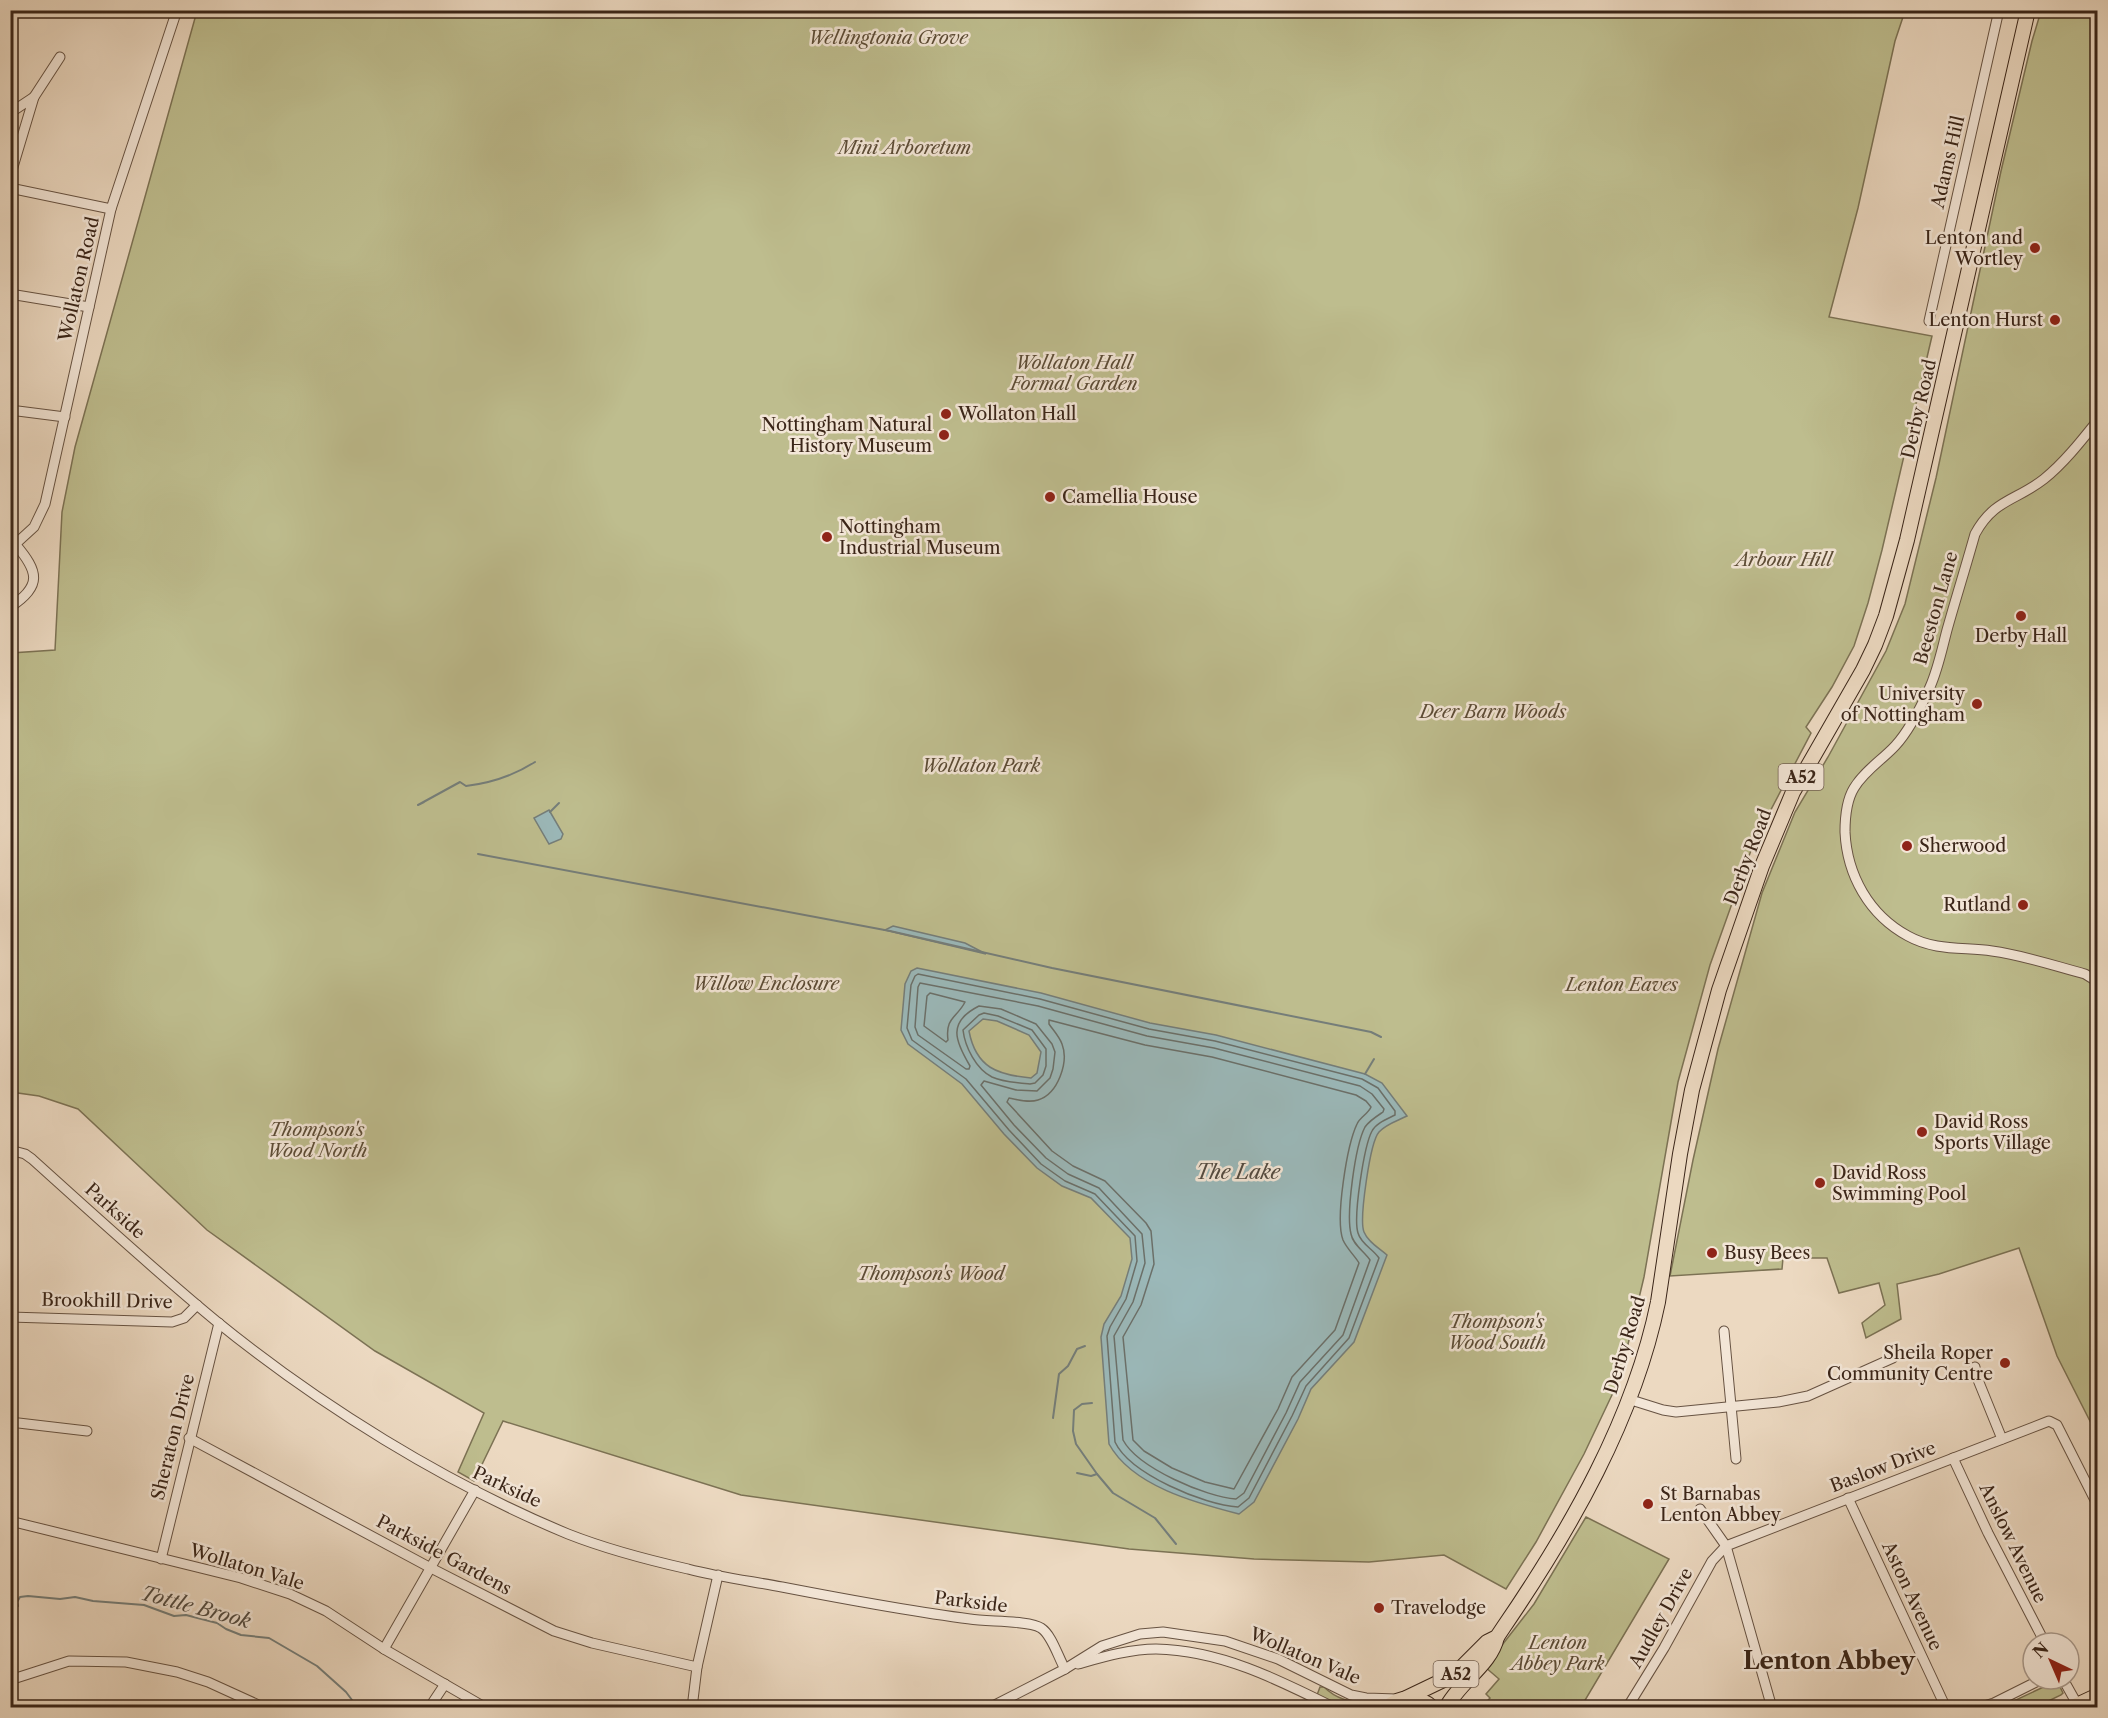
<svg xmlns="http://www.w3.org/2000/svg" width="2108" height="1718" viewBox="0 0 2108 1718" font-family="'Libre Caslon Text',serif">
	<rect width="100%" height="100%" fill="#ecd9c1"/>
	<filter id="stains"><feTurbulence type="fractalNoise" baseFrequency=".00333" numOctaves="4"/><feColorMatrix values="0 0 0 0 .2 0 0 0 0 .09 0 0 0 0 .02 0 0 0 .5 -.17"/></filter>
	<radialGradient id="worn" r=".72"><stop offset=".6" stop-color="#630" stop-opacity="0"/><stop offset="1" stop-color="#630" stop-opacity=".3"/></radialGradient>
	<g fill="#bebd8e" stroke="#7c7254" stroke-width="1.5">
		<polygon points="197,11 1905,11 1895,41 1858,208 1829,317 1932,336 1882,550 1868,603 1854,646 1832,687 1806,727 1811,733 1754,842 1710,965 1678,1082 1644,1277 1620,1378 1584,1454 1536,1542 1506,1589 1444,1555 1369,1562 1254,1559 1129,1549 741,1495 503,1421 474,1481 458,1472 484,1413 375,1351 207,1230 78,1109 39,1096 11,1092 11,653 55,650 62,512 75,447"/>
		<polygon points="2041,11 2097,11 2097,1435 2057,1356 2019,1248 1939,1274 1897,1284 1901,1319 1866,1338 1862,1323 1885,1305 1879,1283 1839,1293 1827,1258 1783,1258 1782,1269 1670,1276 1693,1160 1718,1049 1762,893 1795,812 1828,757 1886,651 1905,604 1936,478 2001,171 2032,41"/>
		<polygon points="1586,1517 1669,1559 1581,1707 1481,1708 1490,1698 1486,1694 1499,1679 1485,1667 1534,1604"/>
		<polygon points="2052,1683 2059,1685 2063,1693 2061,1695 2036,1707 2001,1707"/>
		<path d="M1320 1687H1324C1337 1700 1352 1702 1369 1705L1342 1707 1317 1695Z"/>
	</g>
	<g fill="#9bb9ba" stroke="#757e7a" stroke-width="1.5" fill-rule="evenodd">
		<polygon points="549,810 563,834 561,839 549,844 534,818"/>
		<polygon points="893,926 965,943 986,954 885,930"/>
		<path d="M917 968 1041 993 1150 1023 1216 1035 1365 1074 1382 1083 1407 1116C1397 1121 1386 1124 1379 1132 1370 1142 1359 1220 1364 1232 1368 1242 1379 1248 1387 1255L1354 1342 1311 1389 1298 1419 1254 1502 1239 1514C1196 1503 1132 1486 1109 1444L1101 1337 1104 1324 1121 1296 1132 1259 1130 1238 1091 1198 1062 1186 1037 1168 1004 1134 962 1084 908 1044 901 1030 905 984 911 971ZM983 1019 997 1021 1029 1035 1041 1052 1037 1073 1031 1078C998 1075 976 1068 969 1031Z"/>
	</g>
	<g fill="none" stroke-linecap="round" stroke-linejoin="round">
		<g stroke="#6b706a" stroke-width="1.5">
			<path d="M918 974 1040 999 1149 1029 1215 1041 1362 1079 1378 1088 1395 1111V1115C1387 1119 1376 1123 1372 1131 1364 1146 1353 1217 1358 1233 1361 1244 1373 1249 1379 1258L1349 1338 1306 1386 1292 1416 1249 1498 1238 1507C1204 1505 1130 1474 1115 1442L1107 1336 1110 1327 1126 1299 1137 1261 1135 1236 1095 1194 1065 1181 1041 1164 1009 1130 966 1079 912 1040 907 1028 911 985 915 976Z"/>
			<path d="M920 983 1038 1006 1147 1036 1214 1048 1360 1086 1372 1094 1384 1109 1383 1112C1377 1116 1369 1121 1365 1127 1355 1146 1346 1214 1351 1234 1353 1245 1364 1251 1370 1260L1343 1335 1300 1382 1286 1413 1244 1493 1236 1499C1206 1497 1138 1468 1123 1440L1114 1336 1133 1302 1145 1263 1142 1234 1099 1188 1068 1174 1046 1158 1014 1125 981 1085 984 1081 1016 1090 1037 1091 1050 1078 1053 1069 1055 1052 1052 1044 1036 1024 1001 1009 979 1006C947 1022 955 1041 970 1066L969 1069H966L918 1035 915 1027 918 987Z"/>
			<path d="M930 993 965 1002C957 1018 945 1017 948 1040L946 1042 924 1026 927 996Z"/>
			<path d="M984 1013 998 1016 1032 1030 1046 1049V1066L1043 1075 1035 1083 1030 1084C1018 1083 1003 1082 992 1077 976 1069 965 1047 963 1030L979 1015Z"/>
			<path d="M1049 1020 1145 1045 1212 1057 1356 1095 1366 1101 1371 1107C1368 1114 1360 1117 1357 1124 1347 1145 1335 1219 1343 1240 1347 1249 1355 1256 1359 1263L1335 1330 1292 1377 1278 1409 1234 1489 1205 1482 1172 1468 1144 1451 1133 1440 1123 1337 1141 1305 1154 1264 1151 1231 1146 1223 1105 1181 1073 1166 1052 1151 1007 1102 1009 1098C1018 1100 1029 1103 1038 1100 1058 1094 1069 1062 1062 1044 1059 1036 1053 1030 1049 1024Z"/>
		</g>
		<g stroke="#757e7a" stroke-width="2">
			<path d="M424 802 418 805 460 782 466 786C492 783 513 776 535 762"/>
			<polyline points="550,812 559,803"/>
			<polyline points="478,854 890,931 1052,968 1371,1032 1381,1037"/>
			<polyline points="1365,1074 1374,1059"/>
			<polyline points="1092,1403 1082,1404 1074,1410 1073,1431 1076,1444 1097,1474 1113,1493 1155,1518 1176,1544"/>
			<polyline points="1053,1418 1059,1374 1068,1366 1077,1349 1085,1346"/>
			<polyline points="1077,1473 1091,1476 1097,1474"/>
			<polyline points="10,1612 18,1606 17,1602 20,1597 28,1596 60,1599 75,1597 93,1601 144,1605 174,1616 186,1615 217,1623 226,1629 241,1635 269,1638 317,1666 346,1692 358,1708"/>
		</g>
		<defs>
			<g id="minor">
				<polyline points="34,97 60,57"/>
				<polyline points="10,113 34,97 10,177"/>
				<polyline points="10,188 111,209"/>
				<polyline points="10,294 89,307"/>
				<polyline points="1929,321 1999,10"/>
				<polyline points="10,410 65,417"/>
				<path d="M2098 420C2082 440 2064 463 2044 479 2016 501 1994 499 1975 534 1966 566 1956 598 1947 630 1942 649 1938 669 1930 687 1921 707 1910 730 1895 746 1882 760 1864 771 1854 788 1846 801 1845 817 1845 832 1847 875 1869 915 1908 936 1935 951 1963 947 1992 951 2023 955 2055 966 2085 974L2098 982"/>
				<polyline points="10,549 34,527 45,504 111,209 177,10"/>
				<path d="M10 607C43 586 38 571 16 545"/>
				<path d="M10 1150 25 1154 32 1159C93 1214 153 1269 216 1321 319 1405 445 1483 568 1534 606 1549 648 1560 688 1569 719 1577 750 1581 782 1587 844 1599 907 1611 970 1619 986 1622 1030 1620 1041 1628 1052 1635 1058 1657 1065 1669"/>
				<polyline points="10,1317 172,1322 184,1318 197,1305"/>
				<polyline points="1724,1331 1736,1459"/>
				<polyline points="1975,1367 1976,1375 2002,1439"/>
				<polyline points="1628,1399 1663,1410 1676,1412 1778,1402 1808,1396 1893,1358"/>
				<polyline points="10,1422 87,1431"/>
				<polyline points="189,1438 429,1567 554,1631 592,1643 697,1667"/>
				<polyline points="1953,1458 1988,1533 2045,1643"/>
				<polyline points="1848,1498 1946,1708"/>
				<polyline points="1700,1509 1726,1546 1772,1708"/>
				<polyline points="10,1521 241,1578 290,1594 326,1611 384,1649 486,1708"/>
				<polyline points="161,1559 219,1323"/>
				<polyline points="384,1649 475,1490"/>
				<path d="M1078 1664C1103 1657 1130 1649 1156 1649 1220 1650 1279 1680 1335 1708"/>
				<polyline points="2063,1679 2077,1704"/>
				<polyline points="10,1680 69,1661 126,1662 177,1672 208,1682 265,1708"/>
				<polyline points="429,1708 445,1684"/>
				<polyline points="692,1708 697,1667 718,1575"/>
				<polyline points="989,1708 1065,1669 1102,1646 1140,1634 1163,1632 1225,1641 1278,1659 1351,1695 1366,1698 1397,1699"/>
				<polyline points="1627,1708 1664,1648 1712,1561 1726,1546 2049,1421 2057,1425 2098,1506"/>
				<polyline points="1978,1708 1994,1703 2042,1679"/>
			</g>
			<polyline id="major" points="2068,1708 2098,1694"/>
			<g id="highway">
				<path d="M1406 1698 1454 1675 1487 1642 1497 1637 1503 1628C1570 1530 1634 1419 1658 1302L1680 1154 1692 1090 1719 990 1762 866 1793 792 1863 670 1875 645 1886 616 1907 540 2028 10"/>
				<path d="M1387 1708C1400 1695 1419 1695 1433 1708"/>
				<path d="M1446 1708C1459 1682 1491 1665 1497 1637"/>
			</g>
		</defs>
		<use href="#minor" stroke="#675343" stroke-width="11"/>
		<use href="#major" stroke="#3b2619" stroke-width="14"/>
		<use href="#highway" stroke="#3b2619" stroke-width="16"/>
		<use href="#minor" stroke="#f3e6d7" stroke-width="9"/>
		<use href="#major" stroke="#ecd9c1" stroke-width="12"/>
		<use href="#highway" stroke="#ecd9c1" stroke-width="14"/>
	</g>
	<g fill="#8f2418" stroke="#f3e6d7" stroke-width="2">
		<circle cx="2035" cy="248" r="6"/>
		<circle cx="2055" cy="320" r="6"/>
		<circle cx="946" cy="414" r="6"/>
		<circle cx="944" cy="435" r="6"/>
		<circle cx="1050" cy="497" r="6"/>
		<circle cx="827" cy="537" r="6"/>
		<circle cx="2021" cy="616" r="6"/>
		<circle cx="1977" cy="704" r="6"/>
		<circle cx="1907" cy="846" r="6"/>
		<circle cx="2023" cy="905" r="6"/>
		<circle cx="1922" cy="1132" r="6"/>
		<circle cx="1820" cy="1183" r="6"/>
		<circle cx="1712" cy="1253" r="6"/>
		<circle cx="2005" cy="1363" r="6"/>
		<circle cx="1648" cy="1504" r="6"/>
		<circle cx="1379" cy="1608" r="6"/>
	</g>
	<g text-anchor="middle" stroke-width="5" stroke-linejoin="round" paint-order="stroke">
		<g fill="#f3e6d7" stroke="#726052" stroke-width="1.5">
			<rect x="1778.5" y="764" width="45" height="26" rx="4.5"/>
			<rect x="1433.5" y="1661" width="45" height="26" rx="4.5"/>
		</g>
		<g font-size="16" font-weight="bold" fill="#3b2619">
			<text x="1801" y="783">A52</text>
			<text x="1456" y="1680">A52</text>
		</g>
		<g font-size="18" font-style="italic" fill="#5c4c36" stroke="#f3e6d7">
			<text x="888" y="44">Wellingtonia Grove</text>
			<text x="905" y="154">Mini Arboretum</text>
			<text x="1074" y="369">Wollaton Hall<tspan x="1074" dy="21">Formal Garden</tspan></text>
			<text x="1784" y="566">Arbour Hill</text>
			<text x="1493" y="718">Deer Barn Woods</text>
			<text x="981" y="772">Wollaton Park</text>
			<text x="766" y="990">Willow Enclosure</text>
			<text x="1622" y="991">Lenton Eaves</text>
			<text x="317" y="1136">Thompson's<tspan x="317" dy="21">Wood North</tspan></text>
			<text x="931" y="1280">Thompson's Wood</text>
			<text x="1497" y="1328">Thompson's<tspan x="1497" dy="21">Wood South</tspan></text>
			<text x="1558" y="1649">Lenton<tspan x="1558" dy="21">Abbey Park</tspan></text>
		</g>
		<g font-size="18" fill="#3b2619" stroke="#f3e6d7">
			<text transform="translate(1948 162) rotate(-77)" y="6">Adams Hill</text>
			<text transform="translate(79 279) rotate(-77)" y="6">Wollaton Road</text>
			<text transform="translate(1919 409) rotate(-77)" y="6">Derby Road</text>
			<text transform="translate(1936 608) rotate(-74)" y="6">Beeston Lane</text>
			<text transform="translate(1748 857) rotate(-69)" y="6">Derby Road</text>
			<text transform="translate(115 1211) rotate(42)" y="6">Parkside</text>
			<text transform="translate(107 1301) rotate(1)" y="6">Brookhill Drive</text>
			<text transform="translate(1625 1345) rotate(-73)" y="6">Derby Road</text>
			<text transform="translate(173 1437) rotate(-76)" y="6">Sheraton Drive</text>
			<text transform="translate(1883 1467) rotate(-21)" y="6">Baslow Drive</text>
			<text transform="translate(507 1487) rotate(25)" y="6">Parkside</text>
			<text transform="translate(2013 1543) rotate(64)" y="6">Anslow Avenue</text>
			<text transform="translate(444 1555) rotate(28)" y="6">Parkside Gardens</text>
			<text transform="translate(247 1567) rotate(17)" y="6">Wollaton Vale</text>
			<text transform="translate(1912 1596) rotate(65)" y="6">Aston Avenue</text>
			<text transform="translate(971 1602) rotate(7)" y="6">Parkside</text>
			<text transform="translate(1661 1618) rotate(-61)" y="6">Audley Drive</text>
			<text transform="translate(1305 1656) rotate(23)" y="6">Wollaton Vale</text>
		</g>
		<g font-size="18" fill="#3b2619" stroke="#f3e6d7" text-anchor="start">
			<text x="2023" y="244" text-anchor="end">Lenton and<tspan x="2023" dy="21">Wortley</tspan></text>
			<text x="2043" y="326" text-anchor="end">Lenton Hurst</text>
			<text x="958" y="420">Wollaton Hall</text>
			<text x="932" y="431" text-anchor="end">Nottingham Natural<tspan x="932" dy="21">History Museum</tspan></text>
			<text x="1062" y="503">Camellia House</text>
			<text x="839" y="533">Nottingham<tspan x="839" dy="21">Industrial Museum</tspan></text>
			<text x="2021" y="642" text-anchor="middle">Derby Hall</text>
			<text x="1965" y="700" text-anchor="end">University<tspan x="1965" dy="21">of Nottingham</tspan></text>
			<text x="1919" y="852">Sherwood</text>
			<text x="2011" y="911" text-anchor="end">Rutland</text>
			<text x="1934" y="1128">David Ross<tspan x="1934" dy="21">Sports Village</tspan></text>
			<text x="1832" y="1179">David Ross<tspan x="1832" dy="21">Swimming Pool</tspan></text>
			<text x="1724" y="1259">Busy Bees</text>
			<text x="1993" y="1359" text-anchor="end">Sheila Roper<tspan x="1993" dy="21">Community Centre</tspan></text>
			<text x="1660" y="1500">St Barnabas<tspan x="1660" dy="21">Lenton Abbey</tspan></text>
			<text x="1391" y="1614">Travelodge</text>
		</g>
		<g font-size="20" font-style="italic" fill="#534b41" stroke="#f3e6d7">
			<text x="1238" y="1179">The Lake</text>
			<text transform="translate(196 1607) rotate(15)" y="7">Tottle Brook</text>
		</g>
		<g font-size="24" font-weight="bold" fill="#3b2619" stroke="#f3e6d7">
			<text x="1829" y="1669">Lenton Abbey</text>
		</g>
	</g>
	<rect width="2108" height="1718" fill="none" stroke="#ecd9c1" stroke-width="36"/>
	<rect x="12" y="12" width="2084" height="1694" fill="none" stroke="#3b2619" stroke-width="3"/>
	<rect x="18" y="18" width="2072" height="1682" fill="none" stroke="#3b2619" stroke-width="1.5"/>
	<g transform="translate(2051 1661) rotate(316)"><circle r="28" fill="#f3e6d7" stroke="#a9998b" stroke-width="1.5"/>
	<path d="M0-4.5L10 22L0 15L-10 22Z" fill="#8f2418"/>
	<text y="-9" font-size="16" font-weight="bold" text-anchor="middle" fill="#3b2619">N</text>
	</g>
	<rect width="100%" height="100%" filter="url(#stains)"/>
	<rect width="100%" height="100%" fill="url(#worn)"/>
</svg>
